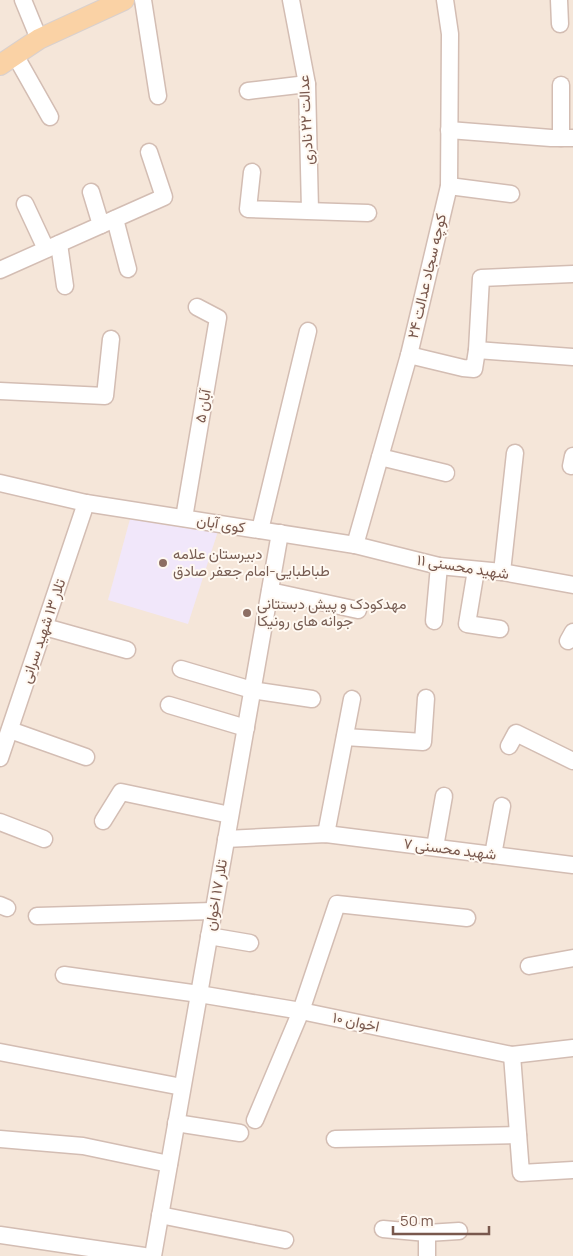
<svg xmlns="http://www.w3.org/2000/svg" width="573" height="1256" viewBox="0 0 573 1256" font-family="Manrope,Vazirmatn,sans-serif">
	<rect width="100%" height="100%" fill="#fdf4eb"/>
	<rect fill="#f5e6d9" x="0" y="0" width="573" height="1256"/>
	<polygon fill="#f1e7fa" points="133,508 220,525 188,624 108,600"/>
	<g fill="none" stroke-linecap="round" stroke-linejoin="round">
		<defs>
			<g id="minor">
				<polyline points="23,0 39,39"/>
				<polyline points="143,0 158,96"/>
				<polyline points="291,0 307,84 310,210"/>
				<polyline points="559,0 560,24"/>
				<polyline points="15,55 50,117"/>
				<polyline points="561,85 561,138"/>
				<polyline points="248,91 307,84"/>
				<polyline points="449,130 551,138 573,138"/>
				<polyline points="252,172 248,209 368,213"/>
				<polyline points="449,186 511,194"/>
				<polyline points="25,204 46,249"/>
				<polyline points="115,219 128,269"/>
				<polyline points="101,225 164,197 149,152"/>
				<polyline points="59,244 65,286"/>
				<polyline points="0,270 101,225 91,192"/>
				<polyline points="477,350 573,357"/>
				<polyline points="409,355 463,368 474,369 477,350 481,278 573,274"/>
				<polyline points="0,391 105,396 111,339"/>
				<polyline points="380,457 446,473"/>
				<polyline points="571,466 573,456"/>
				<polyline points="0,483 86,503 355,545 439,566 502,572 573,585"/>
				<polyline points="184,518 218,318 197,307"/>
				<polyline points="260,530 308,331"/>
				<polyline points="355,545 409,355 449,186 450,34 445,0"/>
				<polyline points="476,570 467,624 500,629"/>
				<polyline points="502,572 515,453"/>
				<polyline points="270,591 358,610"/>
				<polyline points="434,621 439,566"/>
				<polyline points="45,627 127,650"/>
				<polyline points="568,641 573,632"/>
				<polyline points="181,669 252,690 312,699"/>
				<polyline points="169,705 246,728"/>
				<polyline points="10,730 86,757"/>
				<polyline points="345,737 423,742 426,698"/>
				<polyline points="509,746 516,733 573,761"/>
				<polyline points="0,758 86,503"/>
				<polyline points="103,821 121,792 230,815"/>
				<polyline points="0,822 44,839"/>
				<polyline points="326,834 352,699"/>
				<polyline points="226,839 326,834 573,865"/>
				<polyline points="435,847 444,796"/>
				<polyline points="493,855 502,806"/>
				<polyline points="0,905 7,908"/>
				<polyline points="37,916 213,911"/>
				<polyline points="209,936 250,943"/>
				<polyline points="529,966 573,958"/>
				<polyline points="64,975 199,994 301,1011 512,1055 573,1048"/>
				<polyline points="0,1052 182,1087"/>
				<polyline points="512,1055 521,1173 573,1170"/>
				<polyline points="255,1120 301,1011 337,904 467,918"/>
				<polyline points="176,1123 240,1133"/>
				<polyline points="0,1139 83,1146 169,1164"/>
				<polyline points="335,1139 518,1135"/>
				<polyline points="160,1215 285,1240"/>
				<polyline points="383,1229 427,1233 459,1231"/>
				<polyline points="0,1235 144,1256"/>
				<polyline points="153,1256 280,533"/>
				<polyline points="427,1256 427,1233"/>
			</g>
			<polyline id="major" points="0,65 39,39 124,0"/>
		</defs>
		<use href="#minor" stroke="#d3bdb3" stroke-width="19"/>
		<use href="#major" stroke="#d9d0cd" stroke-width="22"/>
		<use href="#minor" stroke="#fff" stroke-width="16"/>
		<use href="#major" stroke="#fad2a5" stroke-width="20"/>
	</g>
	<g fill="#8d6e63" stroke="#fff9f2" stroke-width="2">
		<circle cx="163" cy="563" r="5"/>
		<circle cx="247" cy="613" r="5"/>
	</g>
	<g text-anchor="middle" stroke-width="4" stroke-linejoin="round" paint-order="stroke">
		<g font-size="15" fill="#79584d" stroke="#fff9f2">
			<text transform="translate(306 120) rotate(-93)" y="5">عدالت ۲۲ نادری</text>
			<text transform="translate(427 276) rotate(-77)" y="5">کوچه سجاد عدالت ۲۴</text>
			<text transform="translate(203 406) rotate(-80)" y="5">آبان ۵</text>
			<text transform="translate(221 524) rotate(9)" y="5">کوی آبان</text>
			<text transform="translate(463 567) rotate(9)" y="5">شهید محسنی ۱۱</text>
			<text transform="translate(43 631) rotate(-71)" y="5">تلار ۱۳ شهید سرانی</text>
			<text transform="translate(450 849) rotate(7)" y="5">شهید محسنی ۷</text>
			<text transform="translate(216 895) rotate(-80)" y="5">تلار ۱۷ اخوان</text>
			<text transform="translate(356 1022) rotate(12)" y="5">اخوان ۱۰</text>
		</g>
		<g font-size="15" fill="#785e54" stroke="#fff9f2" text-anchor="start">
			<text x="173" y="559">دبیرستان علامه<tspan x="173" dy="17">طباطبایی-امام جعفر صادق</tspan></text>
			<text x="257" y="609">مهدکودک و پیش دبستانی<tspan x="257" dy="17">جوانه های رونیکا</tspan></text>
		</g>
	</g>
	<path d="M393 1226v8h96v-8" fill="none" stroke="#79584d" stroke-width="2.5"/>
	<text x="400" y="1226" font-size="15" fill="#79584d" stroke="#fff9f2" stroke-width="4" paint-order="stroke">50 m</text>
</svg>
